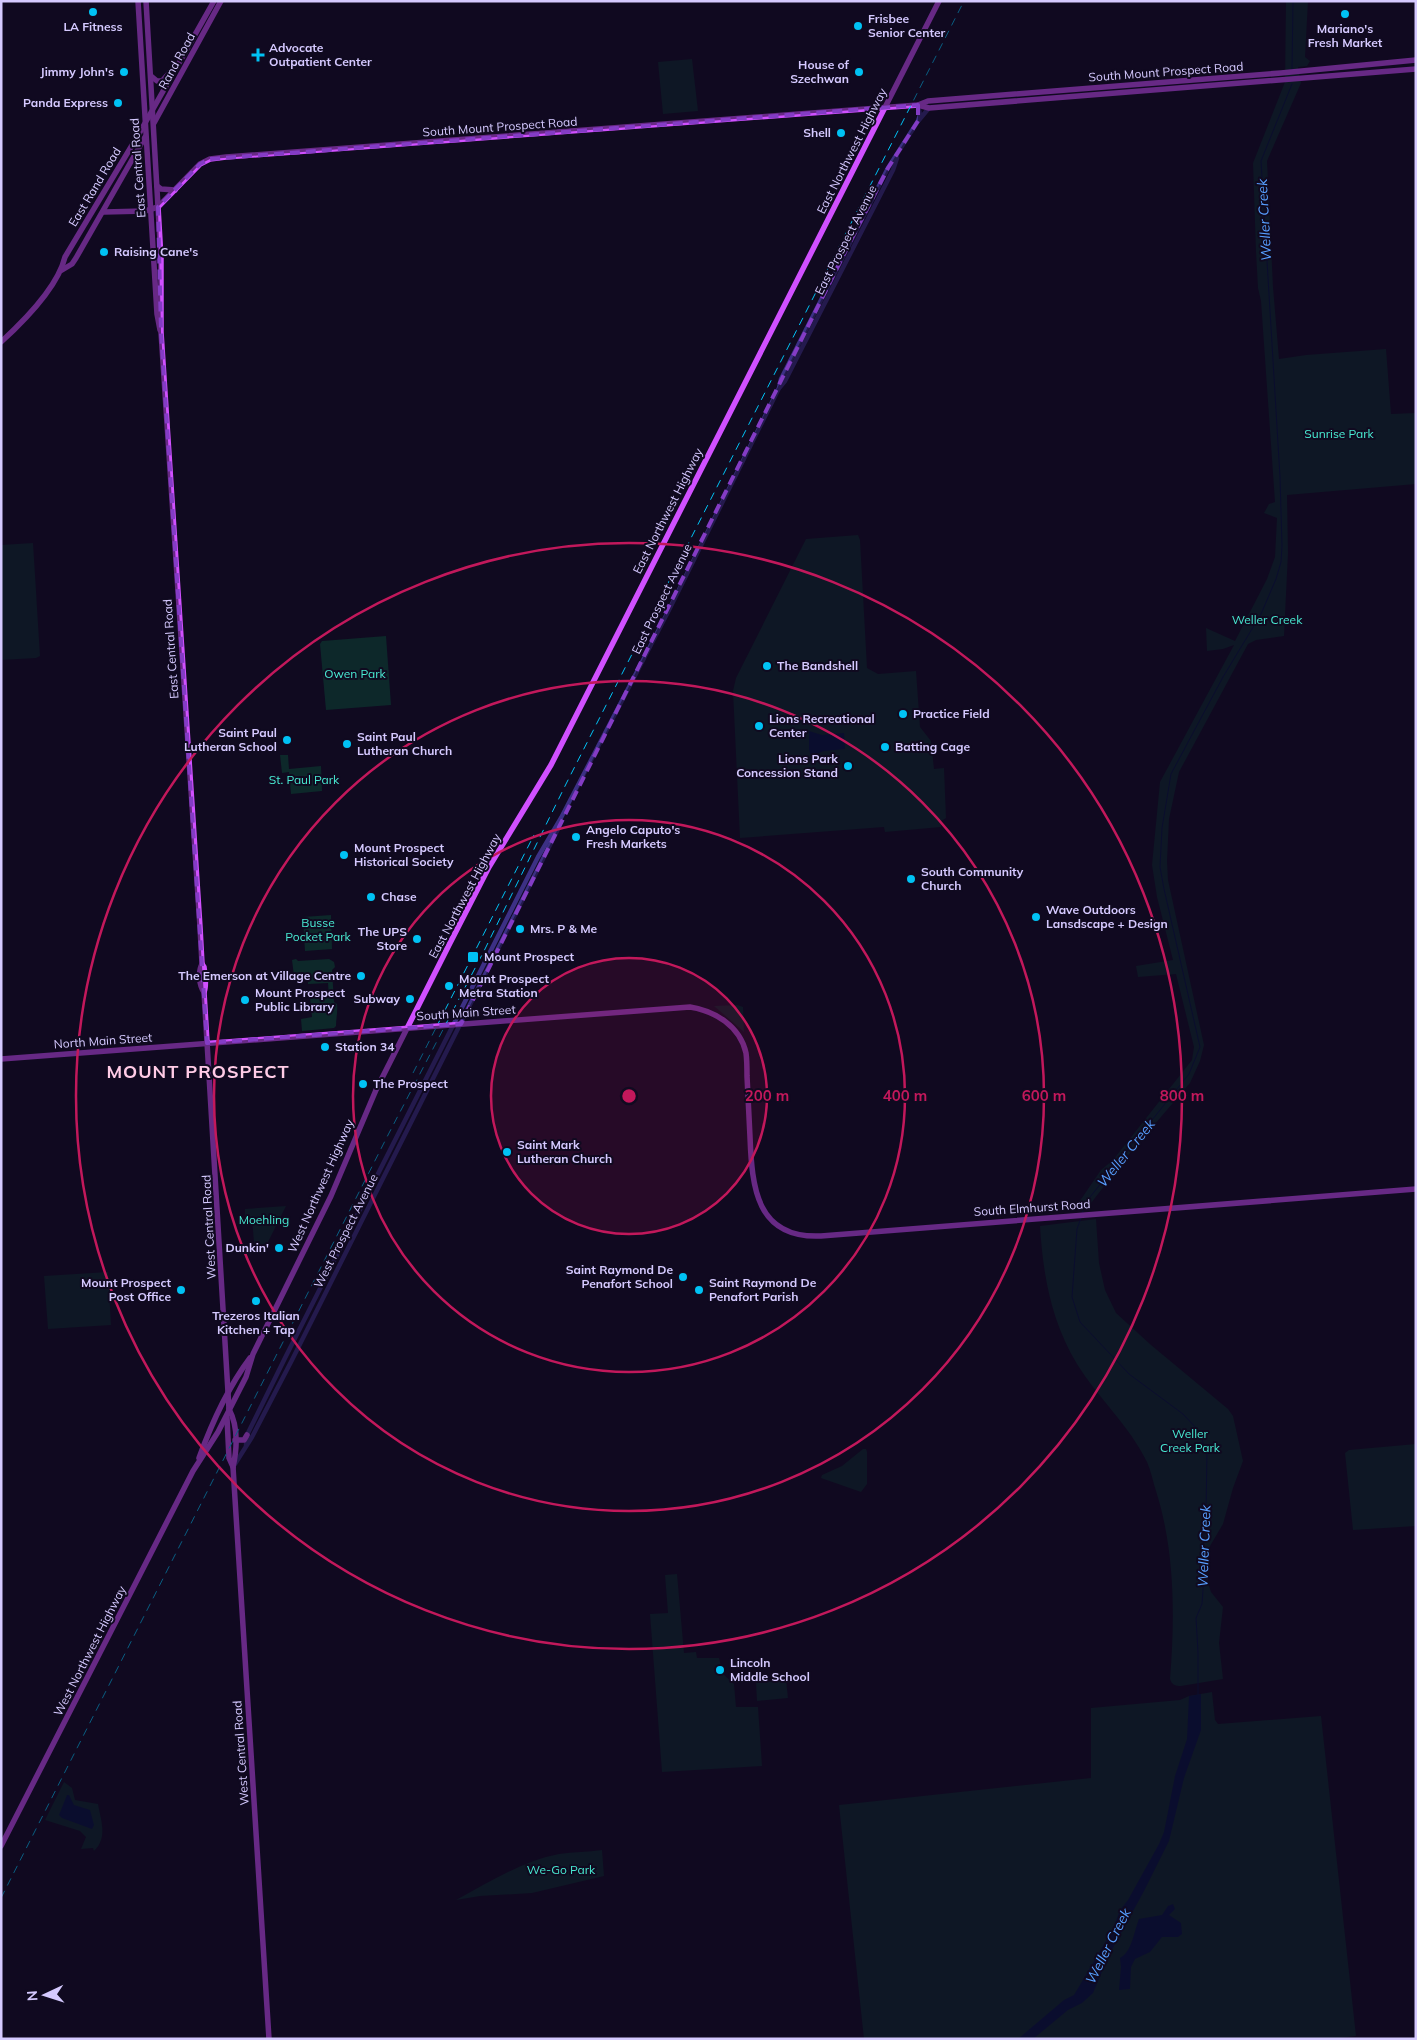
<svg xmlns="http://www.w3.org/2000/svg" width="1417" height="2040" viewBox="0 0 1417 2040" font-family="Mulish,sans-serif">
	<rect width="100%" height="100%" fill="#100a20"/>
	<g fill="#0d282a">
		<polygon points="1286,1 1308,1 1305,57 1310,61 1307,66 1298,67 1301,83 1267,161 1273,287 1279,359 1306,355 1386,349 1391,414 1416,413 1416,484 1287,495 1288,553 1284,636 1256,640 1248,644 1179,772 1169,819 1167,861 1168,880 1204,1045 1200,1061 1190,1083 1125,1159 1088,1207 1075,1208 1101,1170 1113,1160 1192,1060 1194,1047 1176,974 1138,977 1136,966 1173,960 1157,897 1152,865 1160,782 1234,645 1223,649 1207,651 1206,628 1235,641 1267,579 1275,557 1277,518 1264,513 1269,504 1275,502 1261,301 1258,288 1256,252 1253,163 1285,82"/>
		<polygon points="692,59 698,111 663,114 658,62"/>
		<polygon points="858,535 860,540 867,668 878,674 916,671 920,727 931,741 934,769 944,768 946,818 941,821 941,827 885,832 884,827 740,838 733,691 736,678 806,539"/>
		<polygon points="33,543 40,656 36,658 1,660 1,545"/>
		<polygon points="386,636 391,705 326,710 320,644 322,641"/>
		<polygon points="280,755 288,755 289,769 321,766 322,791 291,794 289,772 282,773"/>
		<polygon points="331,915 332,949 305,951 303,917"/>
		<path d="M296 959 298 961 329 959 334 962 335 967 332 970 334 1002 337 1004C338 1011 336 1018 336 1026L334 1028 302 1031 301 1019 312 1017 310 998 329 997 328 983 308 984V981H303L302 979 294 976 292 960Z"/>
		<polygon points="737,1005 743,1007 744,1032 714,1006"/>
		<polygon points="286,1206 266,1246 254,1243 252,1217 245,1217 245,1209"/>
		<path d="M1096 1219 1099 1263 1105 1290 1116 1313 1151 1345 1228 1409 1233 1416 1243 1461 1233 1488 1223 1524 1210 1546 1206 1560 1208 1583 1211 1592 1223 1607 1219 1643 1223 1679 1181 1686C1175 1686 1172 1685 1170 1679 1175 1617 1175 1551 1156 1491 1153 1482 1151 1471 1147 1462 1129 1425 1098 1398 1077 1364 1051 1321 1043 1275 1040 1226Z"/>
		<polygon points="108,1272 111,1325 48,1329 44,1276"/>
		<polygon points="1416,1444 1416,1526 1353,1530 1345,1453 1349,1450"/>
		<polygon points="863,1449 866,1449 867,1452 867,1484 861,1492 821,1478 822,1475 842,1466"/>
		<polygon points="677,1574 684,1653 696,1652 697,1658 719,1658 723,1674 734,1684 736,1707 758,1707 762,1766 662,1772 650,1614 668,1613 665,1575"/>
		<polygon points="786,1680 788,1698 757,1701 756,1683"/>
		<polygon points="1212,1692 1215,1720 1218,1724 1321,1716 1356,2036 1331,2039 864,2039 839,1805 1091,1778 1091,1708 1180,1700 1189,1696"/>
		<path d="M64 1782 72 1788 75 1800 98 1804C101 1821 108 1838 94 1851L93 1848 81 1849 86 1837 80 1831 45 1820Z"/>
		<path d="M602 1850 604 1876 532 1893 480 1896 456 1900C488 1883 522 1861 559 1854 573 1852 588 1852 602 1850Z"/>
	</g>
	<g fill="#04133f">
		<polygon points="809,731 822,735 844,733 845,749 824,751 811,756 809,749"/>
		<polygon points="1201,1694 1201,1730 1184,1778 1169,1841 1144,1891 1108,1957 1093,1993 1082,2003 1068,2010 1033,2039 1018,2039 1064,2000 1074,1995 1113,1929 1120,1910 1128,1900 1159,1844 1164,1832 1175,1776 1187,1739 1189,1696"/>
		<polygon points="67,1795 69,1795 74,1805 90,1810 94,1825 92,1829 62,1818 59,1815"/>
		<path d="M1173 1904 1175 1909 1169 1915 1181 1923 1182 1934 1178 1937H1162L1150 1952 1135 1959 1131 1967 1130 1989 1119 1990 1121 1967 1120 1958C1132 1952 1134 1931 1139 1919L1162 1915 1168 1906Z"/>
	</g>
	<g fill="none" stroke-linecap="round" stroke-linejoin="round">
		<g stroke="#04133f" stroke-width="1">
			<polyline points="1292,71 1293,1"/>
			<polyline points="1082,1214 1086,1202 1189,1074 1200,1047 1164,889 1160,867 1162,828 1171,774 1223,677 1261,614 1276,579 1281,562 1282,546 1280,477 1261,161 1292,84"/>
			<polyline points="1081,1218 1077,1229 1072,1297 1080,1322 1129,1374 1183,1414 1197,1429 1207,1451 1206,1513 1203,1545 1203,1590 1202,1604 1196,1618 1198,1652 1198,1695"/>
		</g>
		<g stroke="#3c3084" stroke-width="4.5">
			<polyline points="919,120 929,108"/>
			<polyline points="780,387 785,381 893,170 897,158"/>
			<polyline points="246,1445 247,1435 285,1358 538,857 561,818 669,610 779,388 781,379 888,168 918,121 920,115 918,105"/>
			<polyline points="235,1464 252,1437 292,1360 558,829 560,822"/>
		</g>
		<g stroke="#d050ff" stroke-width="5.5">
			<polyline points="138,1 157,314 160,330"/>
			<path d="M146 1 161 258V332L200 927 202 964C198 971 199 986 204 992"/>
			<polyline points="151,76 157,81 162,81 172,70"/>
			<polyline points="918,105 929,108 1416,69"/>
			<polyline points="154,123 221,1"/>
			<polyline points="157,186 161,189 175,190"/>
			<polyline points="104,212 145,211 158,207 200,164 210,159 226,157 918,105 928,101 1281,73 1416,60"/>
			<polyline points="62,270 72,264 76,258 145,137"/>
			<path d="M1 342C24 321 58 286 65 257L140 132 214 1"/>
			<path d="M202 964 204 967C205 975 207 985 204 992L229 1409"/>
			<path d="M1 1059 690 1007C715 1011 740 1026 746 1053 747 1060 747 1068 747 1076 748 1096 749 1116 750 1137 752 1187 756 1239 821 1236L1416 1189"/>
			<path d="M229 1409C238 1426 237 1449 233 1467L269 2039"/>
			<polyline points="227,1418 229,1458 233,1467"/>
			<polyline points="235,1440 244,1440 247,1435"/>
			<path d="M199 1458C211 1425 229 1386 250 1358"/>
			<polyline points="1,1846 193,1471 218,1432 246,1377 253,1354 331,1196 376,1090 449,945 489,867 551,765 939,1"/>
		</g>
		<g stroke="#00c2f4" stroke-width="1" stroke-dasharray="8 6" stroke-linecap="butt">
			<polyline points="413,1073 534,835"/>
			<polyline points="1,1898 388,1135 484,951 566,784 964,1"/>
		</g>
	</g>
	<path d="M0 0H1417V2040H0ZM918 105V121L888 168 847 248 461 1024 207 1043 161 332 158 207 200 164 210 159Z" fill="#100a20" fill-opacity=".55" fill-rule="evenodd"/>
	<path fill="none" stroke="#843cc5" stroke-width="4" stroke-dasharray="10 6" stroke-linejoin="round" d="M918 105V121L888 168 847 248 461 1024 207 1043 161 332 158 207 200 164 210 159Z"/>
	<circle cx="629" cy="1096" r="138" fill="#c2185b" fill-opacity=".12"/>
	<g fill="none" stroke="#c2185b" stroke-width="2.5">
		<circle cx="629" cy="1096" r="138"/>
		<circle cx="629" cy="1096" r="276"/>
		<circle cx="629" cy="1096" r="415"/>
		<circle cx="629" cy="1096" r="553"/>
	</g>
	<g fill="#00c2f4" stroke="#100a20" stroke-width="2">
		<circle cx="93" cy="12" r="5"/>
		<circle cx="1345" cy="14" r="5"/>
		<circle cx="858" cy="26" r="5"/>
		<path d="M255.5 47.5h5v5h5v5h-5v5h-5v-5h-5v-5h5z"/>
		<circle cx="124" cy="72" r="5"/>
		<circle cx="859" cy="72" r="5"/>
		<circle cx="118" cy="103" r="5"/>
		<circle cx="841" cy="133" r="5"/>
		<circle cx="104" cy="252" r="5"/>
		<circle cx="767" cy="666" r="5"/>
		<circle cx="903" cy="714" r="5"/>
		<circle cx="759" cy="726" r="5"/>
		<circle cx="287" cy="740" r="5"/>
		<circle cx="347" cy="744" r="5"/>
		<circle cx="885" cy="747" r="5"/>
		<circle cx="848" cy="766" r="5"/>
		<circle cx="576" cy="837" r="5"/>
		<circle cx="344" cy="855" r="5"/>
		<circle cx="911" cy="879" r="5"/>
		<circle cx="371" cy="897" r="5"/>
		<circle cx="1036" cy="917" r="5"/>
		<circle cx="520" cy="929" r="5"/>
		<circle cx="417" cy="939" r="5"/>
		<rect x="467" y="951" width="12" height="12" rx="2.5"/>
		<circle cx="361" cy="976" r="5"/>
		<circle cx="449" cy="986" r="5"/>
		<circle cx="410" cy="999" r="5"/>
		<circle cx="245" cy="1000" r="5"/>
		<circle cx="325" cy="1047" r="5"/>
		<circle cx="363" cy="1084" r="5"/>
		<circle cx="507" cy="1152" r="5"/>
		<circle cx="279" cy="1248" r="5"/>
		<circle cx="683" cy="1277" r="5"/>
		<circle cx="181" cy="1290" r="5"/>
		<circle cx="699" cy="1290" r="5"/>
		<circle cx="256" cy="1301" r="5"/>
		<circle cx="720" cy="1670" r="5"/>
	</g>
	<g text-anchor="middle" stroke-width="4" stroke-linejoin="round" paint-order="stroke">
		<g font-size="12" font-weight="bold" fill="#d5c9ff" stroke="#100a20" text-anchor="start">
			<text x="868" y="23">Frisbee<tspan x="868" dy="14">Senior Center</tspan></text>
			<text x="93" y="31" text-anchor="middle">LA Fitness</text>
			<text x="1345" y="33" text-anchor="middle">Mariano's<tspan x="1345" dy="14">Fresh Market</tspan></text>
			<text x="269" y="52">Advocate<tspan x="269" dy="14">Outpatient Center</tspan></text>
			<text x="849" y="69" text-anchor="end">House of<tspan x="849" dy="14">Szechwan</tspan></text>
			<text x="114" y="76" text-anchor="end">Jimmy John's</text>
			<text x="108" y="107" text-anchor="end">Panda Express</text>
			<text x="831" y="137" text-anchor="end">Shell</text>
			<text x="114" y="256">Raising Cane's</text>
			<text x="777" y="670">The Bandshell</text>
			<text x="913" y="718">Practice Field</text>
			<text x="769" y="723">Lions Recreational<tspan x="769" dy="14">Center</tspan></text>
			<text x="277" y="737" text-anchor="end">Saint Paul<tspan x="277" dy="14">Lutheran School</tspan></text>
			<text x="357" y="741">Saint Paul<tspan x="357" dy="14">Lutheran Church</tspan></text>
			<text x="895" y="751">Batting Cage</text>
			<text x="838" y="763" text-anchor="end">Lions Park<tspan x="838" dy="14">Concession Stand</tspan></text>
			<text x="586" y="834">Angelo Caputo's<tspan x="586" dy="14">Fresh Markets</tspan></text>
			<text x="354" y="852">Mount Prospect<tspan x="354" dy="14">Historical Society</tspan></text>
			<text x="921" y="876">South Community<tspan x="921" dy="14">Church</tspan></text>
			<text x="381" y="901">Chase</text>
			<text x="1046" y="914">Wave Outdoors<tspan x="1046" dy="14">Lansdscape + Design</tspan></text>
			<text x="530" y="933">Mrs. P &amp; Me</text>
			<text x="407" y="936" text-anchor="end">The UPS<tspan x="407" dy="14">Store</tspan></text>
			<text x="484" y="961">Mount Prospect</text>
			<text x="351" y="980" text-anchor="end">The Emerson at Village Centre</text>
			<text x="459" y="983">Mount Prospect<tspan x="459" dy="14">Metra Station</tspan></text>
			<text x="255" y="997">Mount Prospect<tspan x="255" dy="14">Public Library</tspan></text>
			<text x="400" y="1003" text-anchor="end">Subway</text>
			<text x="335" y="1051">Station 34</text>
			<text x="373" y="1088">The Prospect</text>
			<text x="517" y="1149">Saint Mark<tspan x="517" dy="14">Lutheran Church</tspan></text>
			<text x="269" y="1252" text-anchor="end">Dunkin'</text>
			<text x="673" y="1274" text-anchor="end">Saint Raymond De<tspan x="673" dy="14">Penafort School</tspan></text>
			<text x="171" y="1287" text-anchor="end">Mount Prospect<tspan x="171" dy="14">Post Office</tspan></text>
			<text x="709" y="1287">Saint Raymond De<tspan x="709" dy="14">Penafort Parish</tspan></text>
			<text x="256" y="1320" text-anchor="middle">Trezeros Italian<tspan x="256" dy="14">Kitchen + Tap</tspan></text>
			<text x="730" y="1667">Lincoln<tspan x="730" dy="14">Middle School</tspan></text>
		</g>
		<g font-size="12" fill="#d5c9ff" stroke="#100a20">
			<text transform="translate(177 61) rotate(-61)" y="4">Rand Road</text>
			<text transform="translate(1166 72) rotate(-4)" y="4">South Mount Prospect Road</text>
			<text transform="translate(500 127) rotate(-4)" y="4">South Mount Prospect Road</text>
			<text transform="translate(852 151) rotate(-63)" y="4">East Northwest Highway</text>
			<text transform="translate(138 168) rotate(-94)" y="4">East Central Road</text>
			<text transform="translate(95 187) rotate(-59)" y="4">East Rand Road</text>
			<text transform="translate(846 240) rotate(-63)" y="4">East Prospect Avenue</text>
			<text transform="translate(668 511) rotate(-63)" y="4">East Northwest Highway</text>
			<text transform="translate(662 599) rotate(-64)" y="4">East Prospect Avenue</text>
			<text transform="translate(171 649) rotate(-94)" y="4">East Central Road</text>
			<text transform="translate(465 896) rotate(-62)" y="4">East Northwest Highway</text>
			<text transform="translate(466 1013) rotate(-4)" y="4">South Main Street</text>
			<text transform="translate(103 1041) rotate(-4)" y="4">North Main Street</text>
			<text transform="translate(321 1186) rotate(-66)" y="4">West Northwest Highway</text>
			<text transform="translate(1032 1208) rotate(-4)" y="4">South Elmhurst Road</text>
			<text transform="translate(209 1227) rotate(-93)" y="4">West Central Road</text>
			<text transform="translate(346 1231) rotate(-63)" y="4">West Prospect Avenue</text>
			<text transform="translate(90 1651) rotate(-63)" y="4">West Northwest Highway</text>
			<text transform="translate(241 1753) rotate(-94)" y="4">West Central Road</text>
		</g>
		<g font-size="12" fill="#49ebd3" stroke="#100a20">
			<text x="1339" y="438">Sunrise Park</text>
			<text x="1267" y="624">Weller Creek</text>
			<text x="355" y="678">Owen Park</text>
			<text x="304" y="784">St. Paul Park</text>
			<text x="318" y="927">Busse<tspan x="318" dy="14">Pocket Park</tspan></text>
			<text x="264" y="1224">Moehling</text>
			<text x="1190" y="1438">Weller<tspan x="1190" dy="14">Creek Park</tspan></text>
			<text x="561" y="1874">We-Go Park</text>
		</g>
		<g font-size="14" font-style="italic" fill="#579fff" stroke="#100a20">
			<text transform="translate(1264 220) rotate(-93)" y="5">Weller Creek</text>
			<text transform="translate(1126 1153) rotate(-51)" y="5">Weller Creek</text>
			<text transform="translate(1204 1546) rotate(-88)" y="5">Weller Creek</text>
			<text transform="translate(1108 1946) rotate(-63)" y="5">Weller Creek</text>
		</g>
		<g font-size="18" font-weight="bold" letter-spacing="1" fill="#ffcbe6" stroke="#100a20">
			<text x="198" y="1078">MOUNT PROSPECT</text>
		</g>
	</g>
	<circle cx="629" cy="1096" r="8" fill="#c2185b" stroke="#100a20" stroke-width="2.5"/>
	<g font-size="15" text-anchor="middle" font-weight="bold" fill="#c2185b" stroke="#100a20" stroke-width="4" stroke-linejoin="round" paint-order="stroke">
		<text x="767" y="1101">200 m</text>
		<text x="905" y="1101">400 m</text>
		<text x="1044" y="1101">600 m</text>
		<text x="1182" y="1101">800 m</text>
	</g>
	<rect width="1417" height="2040" fill="none" stroke="#d5c9ff" stroke-width="5"/>
	<g transform="translate(45 1995) rotate(266)" stroke="#100a20" stroke-width="4" paint-order="stroke">
	<path d="M0-4L9 19L0 12L-9 19Z" fill="#d5c9ff"/>
	<text y="-8" font-size="14" font-weight="bold" text-anchor="middle" fill="#d5c9ff">N</text>
	</g>
</svg>
